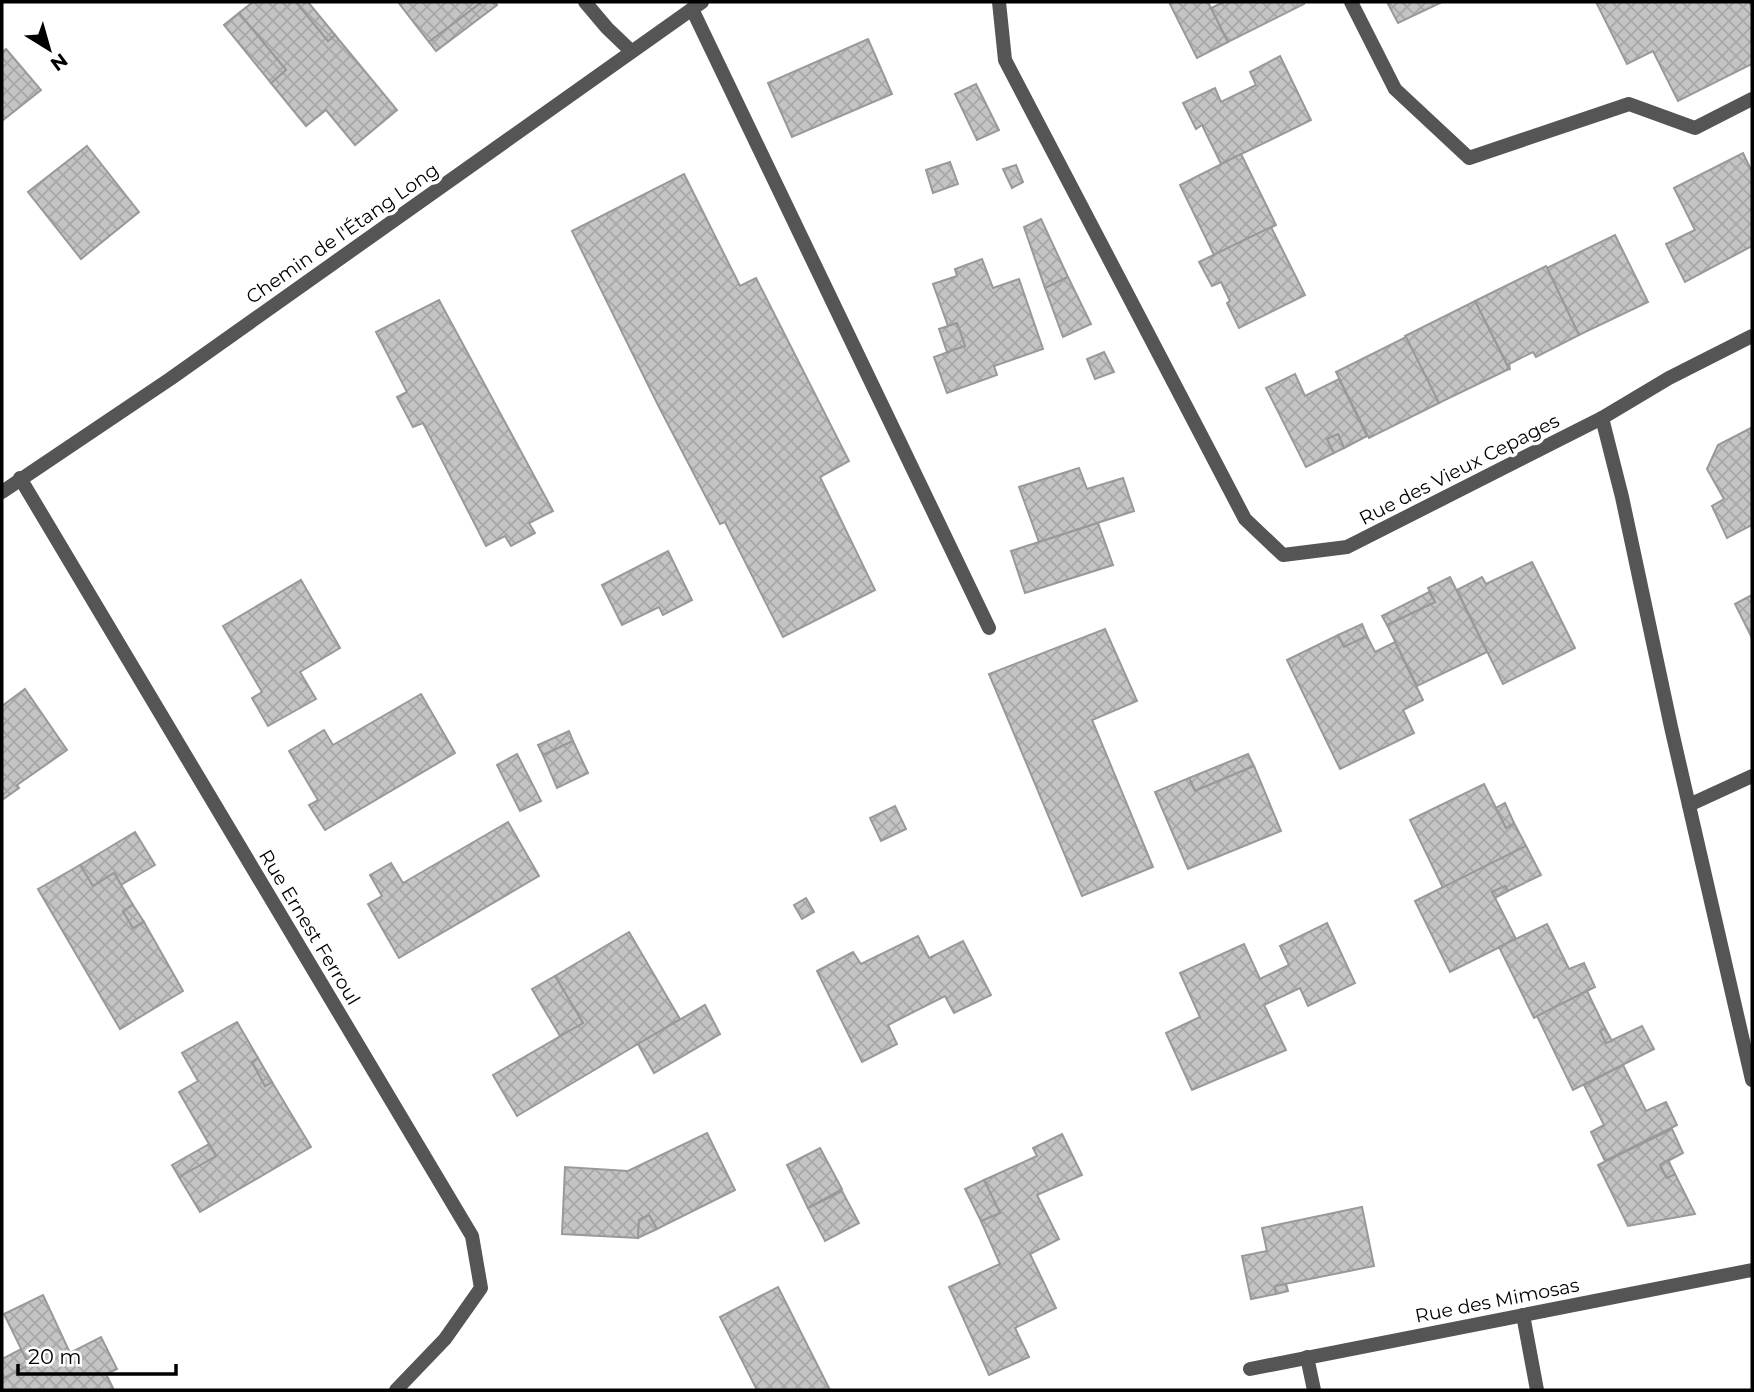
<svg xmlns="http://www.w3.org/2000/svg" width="1754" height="1392" viewBox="0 0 1754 1392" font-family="Montserrat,sans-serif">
	<defs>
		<pattern id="building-cross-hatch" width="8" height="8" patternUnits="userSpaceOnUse" patternTransform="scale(1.75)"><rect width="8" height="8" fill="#c4c4c4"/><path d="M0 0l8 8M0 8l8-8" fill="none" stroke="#a7a7a7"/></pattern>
	</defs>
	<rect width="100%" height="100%" fill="#fff"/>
	<g fill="url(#building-cross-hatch)" stroke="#999" stroke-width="2">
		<polygon points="253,2 296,2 328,41 335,35 397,110 355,145 326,110 306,126 271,83 286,70 239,13"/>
		<polygon points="296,2 308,2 335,35 328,41"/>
		<polygon points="398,2 482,2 429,42"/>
		<polygon points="482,2 495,2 497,5 436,51 429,42"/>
		<polygon points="1169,2 1208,2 1228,42 1197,58"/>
		<polygon points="1224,2 1304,2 1304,4 1228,42 1211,8"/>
		<polygon points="1387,2 1442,2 1398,23"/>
		<polygon points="1596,2 1749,2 1752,8 1752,64 1678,101 1653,51 1627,64"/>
		<polygon points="239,13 286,70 271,83 224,25"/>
		<polygon points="868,39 892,94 792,137 768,83"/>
		<polygon points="6,49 41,90 2,121 2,52"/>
		<polygon points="1280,56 1311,120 1221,164 1202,125 1196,129 1183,103 1215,88 1221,102 1256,85 1250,72"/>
		<polygon points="976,84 999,130 977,140 955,94"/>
		<polygon points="87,146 139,212 81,259 28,192"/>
		<polygon points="1743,153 1752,172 1752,246 1685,282 1666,244 1695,230 1674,188"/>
		<polygon points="1241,154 1276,225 1214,255 1180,185"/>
		<polygon points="950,162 958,184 933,193 926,170"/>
		<polygon points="1016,165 1023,182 1012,188 1003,169"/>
		<polygon points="684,174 740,286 756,278 849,461 820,477 875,590 783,637 725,522 720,524 659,407 572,231"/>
		<polygon points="1041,219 1068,277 1045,288 1024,227"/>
		<polygon points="1271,227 1305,295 1239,328 1227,303 1230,301 1221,282 1212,286 1199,262"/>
		<polygon points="1615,235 1648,302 1579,335 1547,268"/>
		<polygon points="982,259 993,288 1019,279 1043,349 994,366 997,375 947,393 934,357 965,346 957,323 948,326 933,284 957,276 955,269"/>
		<polygon points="1546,266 1579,335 1536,357 1533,352 1509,364 1510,370 1475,301"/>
		<polygon points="1068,277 1091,324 1063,337 1045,288"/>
		<polygon points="439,300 553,511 529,523 535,533 511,546 505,536 486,546 423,423 413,427 397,397 407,392 376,332"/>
		<polygon points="1475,301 1509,369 1439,403 1405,336"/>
		<polygon points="957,323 965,346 947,352 939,329"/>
		<polygon points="1406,337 1439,403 1369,438 1336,372"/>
		<polygon points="1104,352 1114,372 1095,379 1087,359"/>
		<polygon points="1295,374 1305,396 1339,379 1367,436 1344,448 1338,434 1327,439 1334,453 1306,467 1266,388"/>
		<polygon points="1751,428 1752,525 1727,538 1712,506 1724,499 1707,469 1718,445"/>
		<polygon points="1338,434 1344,448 1334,453 1327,439"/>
		<polygon points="1079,468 1087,489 1123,478 1134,511 1039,542 1019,487"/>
		<polygon points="1098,523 1113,565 1025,593 1011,551"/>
		<polygon points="668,551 692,600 663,615 659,607 622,625 602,585"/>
		<polygon points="1532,562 1575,648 1503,684 1457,590 1482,577 1486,584"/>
		<polygon points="1450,577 1487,652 1417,686 1387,625 1435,602 1428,588"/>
		<polygon points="301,580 340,648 300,672 316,699 268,726 252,698 262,692 223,626"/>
		<polygon points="1429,592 1435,602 1387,625 1382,616"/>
		<polygon points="1752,595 1752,638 1735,604"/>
		<polygon points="1362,624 1367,636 1344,647 1338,635"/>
		<polygon points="1105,629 1137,701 1092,720 1153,867 1082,896 989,674"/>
		<polygon points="1338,635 1344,647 1367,636 1375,652 1395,642 1423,700 1403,710 1414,733 1340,769 1287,660"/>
		<polygon points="25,689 67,750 17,785 19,788 2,800 2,706"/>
		<polygon points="421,694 455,753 325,830 309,805 318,800 289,751 324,730 333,745"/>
		<polygon points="569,731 573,741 543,755 538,745"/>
		<polygon points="573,741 588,773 557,788 543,755"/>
		<polygon points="517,754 541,801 520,811 497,765"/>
		<polygon points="1248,754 1254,766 1195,791 1189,778"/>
		<polygon points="1254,766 1281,831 1188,869 1155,792 1189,778 1195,791"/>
		<polygon points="1484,784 1506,828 1514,823 1526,846 1443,888 1410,820"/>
		<polygon points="1505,803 1514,823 1506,828 1496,808"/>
		<polygon points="895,806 906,829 881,841 870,818"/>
		<polygon points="508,822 539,876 399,958 368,904 382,896 370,875 391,863 403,883"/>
		<polygon points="135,832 155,865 121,885 114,873 93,886 80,865"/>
		<polygon points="1526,846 1541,875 1508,891 1505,886 1492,892 1516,939 1450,972 1415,901"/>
		<polygon points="80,865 93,886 114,873 133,905 123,911 133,928 144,922 183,991 120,1029 38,889"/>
		<polygon points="1505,886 1508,891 1495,898 1492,892"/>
		<polygon points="806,898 814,912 802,919 794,905"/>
		<polygon points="133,905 144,922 133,928 123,911"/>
		<polygon points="1327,923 1355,983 1308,1006 1300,988 1264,1005 1286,1050 1192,1090 1166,1033 1200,1017 1180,973 1244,944 1260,979 1289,965 1280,946"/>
		<polygon points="1547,924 1569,969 1584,963 1595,987 1534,1018 1499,947"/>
		<polygon points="629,932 680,1019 517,1116 493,1075 583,1023 555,976"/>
		<polygon points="918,936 929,958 963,941 991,995 954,1013 945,996 888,1025 897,1044 862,1062 817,971 853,952 861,964"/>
		<polygon points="555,976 583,1023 560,1036 532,989"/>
		<polygon points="1587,991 1605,1028 1600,1031 1606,1043 1642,1026 1654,1049 1573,1090 1537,1016"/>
		<polygon points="705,1005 720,1034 654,1073 638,1044"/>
		<polygon points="237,1022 258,1058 252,1062 265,1086 272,1082 311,1147 200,1212 179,1177 216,1156 179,1092 198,1081 182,1053"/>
		<polygon points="1605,1028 1612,1041 1606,1043 1600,1031"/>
		<polygon points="258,1058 272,1082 265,1086 252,1062"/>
		<polygon points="1623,1065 1646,1111 1666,1102 1677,1125 1605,1161 1591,1132 1604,1125 1584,1085"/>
		<polygon points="1672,1129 1683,1153 1660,1165 1667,1178 1675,1174 1695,1214 1628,1226 1598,1165"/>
		<polygon points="707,1133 735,1190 657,1229 649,1215 639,1220 638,1238 562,1234 565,1167 628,1171"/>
		<polygon points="1062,1134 1082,1175 1037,1195 1059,1239 1030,1254 1056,1308 1015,1328 1029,1357 989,1375 949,1287 1000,1264 981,1221 1000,1213 984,1180 1037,1156 1033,1148"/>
		<polygon points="209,1144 216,1156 179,1177 172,1165"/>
		<polygon points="820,1148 842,1189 808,1208 787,1165"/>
		<polygon points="1668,1160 1675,1174 1667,1178 1660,1165"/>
		<polygon points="984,1180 1000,1213 981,1221 965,1189"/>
		<polygon points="842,1191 859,1223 825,1241 808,1208"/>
		<polygon points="1362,1207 1374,1266 1275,1286 1276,1294 1251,1299 1242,1256 1267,1251 1262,1228"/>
		<polygon points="649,1215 657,1229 638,1238 639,1220"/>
		<polygon points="1286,1284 1288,1291 1276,1294 1275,1286"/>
		<polygon points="778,1287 830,1390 757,1390 720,1317"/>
		<polygon points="43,1295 70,1353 101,1337 117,1369 106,1374 114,1390 2,1390 2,1379 29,1365 4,1314"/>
		<polygon points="21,1349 29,1365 2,1379 2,1359"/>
	</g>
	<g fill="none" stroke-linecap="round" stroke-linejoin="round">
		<g stroke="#555" stroke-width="14">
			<polyline points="1351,2 1395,89 1469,158 1629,104 1695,128 1752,99"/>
			<polyline points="692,9 989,628"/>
			<polyline points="1523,1315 1537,1390"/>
			<polyline points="1307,1357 1314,1390"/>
		</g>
		<g stroke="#555" stroke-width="14">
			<polyline points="585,2 607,28 631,51"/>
			<polyline points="999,2 1005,60 1245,519 1283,555 1347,547 1602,418 1622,497 1671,727 1752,1080"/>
			<polyline points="1602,418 1669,378 1752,336"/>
			<polyline points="20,478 472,1236 481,1288 445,1339 396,1390"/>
			<polyline points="2,492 170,379 702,2"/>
			<polyline points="1689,805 1752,776"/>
			<polyline points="1250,1369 1752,1270"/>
		</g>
	</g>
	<g text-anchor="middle" stroke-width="7" stroke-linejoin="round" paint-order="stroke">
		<g font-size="19" fill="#000" stroke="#fff">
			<text transform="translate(342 233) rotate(-35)" y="7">Chemin de l'Étang Long</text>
			<text transform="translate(1459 469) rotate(-27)" y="7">Rue des Vieux Cepages</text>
			<text transform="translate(310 927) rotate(59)" y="7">Rue Ernest Ferroul</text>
			<text transform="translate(1497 1300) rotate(-11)" y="7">Rue des Mimosas</text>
		</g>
	</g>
	<rect width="1754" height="1392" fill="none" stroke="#000000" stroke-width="7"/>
	<g transform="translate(49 49) rotate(143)" stroke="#ffffff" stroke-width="5" paint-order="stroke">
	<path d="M0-5L12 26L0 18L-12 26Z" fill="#000000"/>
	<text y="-10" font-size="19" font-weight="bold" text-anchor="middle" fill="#000000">N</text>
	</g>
	<path d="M18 1364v10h158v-10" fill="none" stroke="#000000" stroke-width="3.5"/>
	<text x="28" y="1364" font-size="21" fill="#000000" stroke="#ffffff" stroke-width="5" paint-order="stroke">20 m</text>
</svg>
